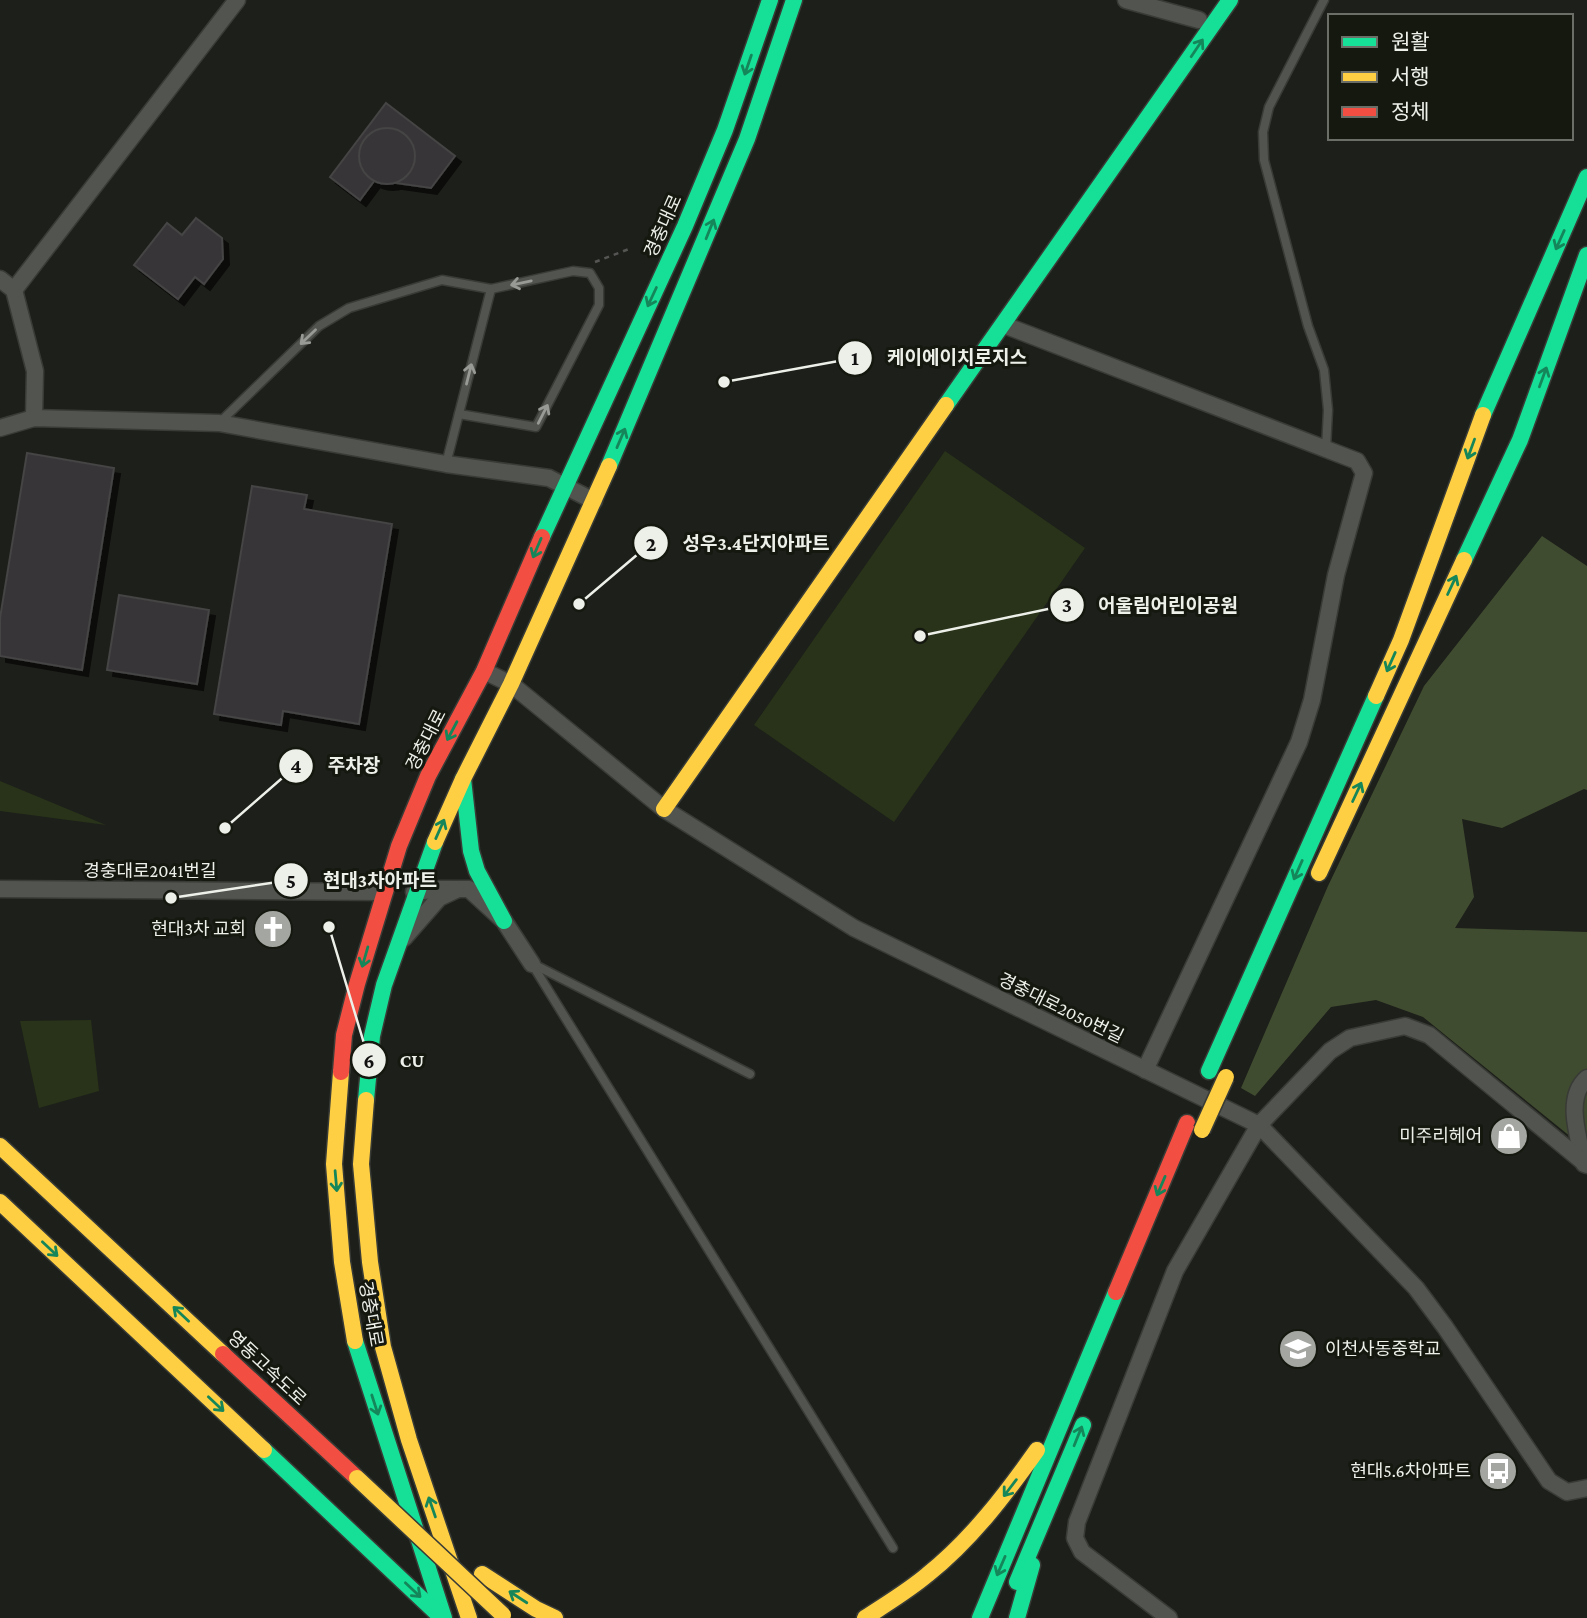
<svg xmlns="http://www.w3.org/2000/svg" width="1587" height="1618" viewBox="0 0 1587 1618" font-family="'Crimson Pro','Noto Sans KR',serif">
	<defs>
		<filter id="shadow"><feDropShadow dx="6" dy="6" stdDeviation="0" flood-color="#0009"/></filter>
	</defs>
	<rect width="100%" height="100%" fill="#1d1f1a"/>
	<g fill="#283319">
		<polygon points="945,451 1085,548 894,822 754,725"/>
		<polygon points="0,781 106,825 0,811"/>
		<polygon points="91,1020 99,1091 39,1108 20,1021"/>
	</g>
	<polygon fill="#404c30" points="1542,536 1587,566 1587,790 1584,789 1502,828 1462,819 1474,897 1455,928 1587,932 1587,1150 1423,1017 1376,1000 1331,1007 1255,1096 1241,1088 1328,886 1424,686"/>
	<g fill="#383638" stroke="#454444" stroke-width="2" filter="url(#shadow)">
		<polygon points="386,103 455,156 431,188 375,180 360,200 330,177"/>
		<circle cx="387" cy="156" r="28"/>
		<polygon points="196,218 222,238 223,259 204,284 195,277 178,299 134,265 167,223 182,235"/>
		<polygon points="27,453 114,468 82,670 0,656 0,618"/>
		<polygon points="252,486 307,495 304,509 392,524 359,724 283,711 281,725 214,714"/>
		<polygon points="119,595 209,610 197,684 107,670"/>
	</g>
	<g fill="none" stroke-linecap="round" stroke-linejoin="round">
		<defs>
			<g id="lane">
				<polyline points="1324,0 1269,107 1263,132 1264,160 1308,326 1324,370 1328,410 1326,449"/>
				<polyline points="219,423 319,326 349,308 442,280 491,289 573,271 590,273 599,288 599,305 536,427 459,414"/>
				<polyline points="446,464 491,289"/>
				<polyline points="532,964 893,1548"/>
				<polyline points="535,965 750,1074"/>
			</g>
			<g id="street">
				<polyline points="1126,0 1199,20"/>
				<polyline points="0,279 14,290 35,371 34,418"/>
				<polyline points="14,290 237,0"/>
				<polyline points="1004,325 1357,461 1364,473 1336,575 1312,700 1299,742 1145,1070"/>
				<polyline points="0,428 34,418 219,423 446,464 549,478 594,501"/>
				<polyline points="484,671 511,684 664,809 854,928 1259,1125 1416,1288 1445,1327 1549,1481 1567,1492 1587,1488"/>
				<polyline points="0,889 384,892"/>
				<polyline points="414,892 441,889 469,889 504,921 532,964"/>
				<polyline points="404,938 439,898 456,890"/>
				<path d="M1584 1164C1579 1138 1564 1098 1587 1078"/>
				<polyline points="1169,1618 1082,1552 1075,1538 1077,1522 1175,1271 1259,1125 1330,1051 1350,1038 1405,1026 1429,1035 1587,1165"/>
			</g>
			<g id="fast">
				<polyline points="946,405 1230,0"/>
				<polyline points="1483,415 1587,177"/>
				<polyline points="609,466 747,139 794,0"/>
				<polyline points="542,537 685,226 725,130 770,0"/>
				<polyline points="1464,560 1520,440 1587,255"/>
				<polyline points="463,779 471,851 477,871 504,921"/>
				<polyline points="1209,1071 1376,696"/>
				<polyline points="366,1100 372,1036 384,985 435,842"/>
				<polyline points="355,1341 444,1618"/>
				<polyline points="264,1450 442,1618"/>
				<polyline points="1017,1582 1083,1425"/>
				<polyline points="980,1618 1116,1292"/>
				<polyline points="1017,1618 1032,1565"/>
			</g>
			<g id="slow">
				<polyline points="1376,696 1401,640 1483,415"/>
				<polyline points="664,809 946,405"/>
				<polyline points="435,842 463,779 511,684 609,466"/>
				<polyline points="1319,873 1464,560"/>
				<polyline points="341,1072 334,1164 342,1262 355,1341"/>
				<polyline points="366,1100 361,1164 370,1262 383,1347 409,1440 469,1618"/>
				<polyline points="0,1146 223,1354"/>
				<polyline points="0,1202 264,1450"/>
				<polyline points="482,1574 536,1609 555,1618"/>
				<path d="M865 1618C886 1604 908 1591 927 1575 971 1540 1005 1495 1037 1450"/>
			</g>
			<g id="jam">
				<polyline points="341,1072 344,1035 357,984 399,846 428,776 484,671 542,537"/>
				<polyline points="1116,1292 1187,1123"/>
				<polyline points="223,1354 357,1478"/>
			</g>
		</defs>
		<use href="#lane" stroke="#393b36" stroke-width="11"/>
		<use href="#street" stroke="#393b36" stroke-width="19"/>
		<use href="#fast" stroke="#393b36" stroke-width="19"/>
		<use href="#slow" stroke="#393b36" stroke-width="19"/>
		<use href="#jam" stroke="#393b36" stroke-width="19"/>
		<polyline stroke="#555653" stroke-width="2.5" stroke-dasharray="5 5" stroke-linecap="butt" points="595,262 629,249"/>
		<use href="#lane" stroke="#525450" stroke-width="8"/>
		<use href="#street" stroke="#525450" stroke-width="16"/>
		<use href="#fast" stroke="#16e098" stroke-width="16"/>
		<use href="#slow" stroke="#ffcf43" stroke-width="16"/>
		<use href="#jam" stroke="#f24e42" stroke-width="16"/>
		<defs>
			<g id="slow-bridge">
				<polyline points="1202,1130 1226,1077"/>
				<polyline points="357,1478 503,1615"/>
			</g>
		</defs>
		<use href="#slow-bridge" stroke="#393b36" stroke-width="19" stroke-linecap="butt"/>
		<use href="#slow-bridge" stroke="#ffcf43" stroke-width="16"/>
	</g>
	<defs><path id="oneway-shaft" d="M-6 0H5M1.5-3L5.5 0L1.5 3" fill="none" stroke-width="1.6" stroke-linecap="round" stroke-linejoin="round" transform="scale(1.75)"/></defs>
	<g stroke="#15865a">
		<use href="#oneway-shaft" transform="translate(1197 48) rotate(-56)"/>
		<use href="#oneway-shaft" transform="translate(748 65) rotate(109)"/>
		<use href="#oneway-shaft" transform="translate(710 229) rotate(-68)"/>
		<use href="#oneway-shaft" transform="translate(1560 240) rotate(114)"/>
		<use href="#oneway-shaft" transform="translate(652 297) rotate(115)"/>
		<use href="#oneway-shaft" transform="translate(1543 377) rotate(-70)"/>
		<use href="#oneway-shaft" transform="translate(621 438) rotate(-67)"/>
		<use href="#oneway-shaft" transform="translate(1471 449) rotate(110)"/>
		<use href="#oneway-shaft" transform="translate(537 548) rotate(113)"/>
		<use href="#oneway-shaft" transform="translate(1452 585) rotate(-65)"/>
		<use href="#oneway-shaft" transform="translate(1391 662) rotate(114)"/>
		<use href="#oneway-shaft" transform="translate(452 731) rotate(118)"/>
		<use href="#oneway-shaft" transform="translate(1357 792) rotate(-65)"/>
		<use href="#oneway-shaft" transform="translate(440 829) rotate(-66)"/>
		<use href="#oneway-shaft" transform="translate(1298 870) rotate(114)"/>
		<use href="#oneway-shaft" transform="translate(365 957) rotate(106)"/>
		<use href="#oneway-shaft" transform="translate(336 1181) rotate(85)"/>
		<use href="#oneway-shaft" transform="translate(1161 1186) rotate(113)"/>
		<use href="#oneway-shaft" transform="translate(50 1249) rotate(43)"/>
		<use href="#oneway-shaft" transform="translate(181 1314) rotate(-137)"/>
		<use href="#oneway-shaft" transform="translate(216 1404) rotate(43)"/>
		<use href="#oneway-shaft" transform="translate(375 1405) rotate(72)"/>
		<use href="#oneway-shaft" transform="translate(1078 1436) rotate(-68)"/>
		<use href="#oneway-shaft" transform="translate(1010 1488) rotate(127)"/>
		<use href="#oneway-shaft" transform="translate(432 1507) rotate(-109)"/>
		<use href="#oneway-shaft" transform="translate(1001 1566) rotate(113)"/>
		<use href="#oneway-shaft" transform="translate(413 1590) rotate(43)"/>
		<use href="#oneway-shaft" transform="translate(518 1597) rotate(-147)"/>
	</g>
	<g stroke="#989a95">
		<use href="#oneway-shaft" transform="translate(521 283) rotate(168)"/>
		<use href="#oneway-shaft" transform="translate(308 337) rotate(136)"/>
		<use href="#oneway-shaft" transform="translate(469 374) rotate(-76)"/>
		<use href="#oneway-shaft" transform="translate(543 414) rotate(-63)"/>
	</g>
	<defs>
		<symbol id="church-disc" viewBox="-11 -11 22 22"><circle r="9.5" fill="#a4a6a1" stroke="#14180f"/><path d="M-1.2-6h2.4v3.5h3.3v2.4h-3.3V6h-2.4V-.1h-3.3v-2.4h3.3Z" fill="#fff"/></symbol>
		<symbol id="shop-disc" viewBox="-11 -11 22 22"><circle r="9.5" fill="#a4a6a1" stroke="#14180f"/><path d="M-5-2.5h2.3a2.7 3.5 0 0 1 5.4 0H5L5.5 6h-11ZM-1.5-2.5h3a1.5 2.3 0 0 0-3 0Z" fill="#fff"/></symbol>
		<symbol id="school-disc" viewBox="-11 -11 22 22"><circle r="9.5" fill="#a4a6a1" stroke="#14180f"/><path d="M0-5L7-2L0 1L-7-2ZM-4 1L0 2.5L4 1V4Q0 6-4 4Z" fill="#fff"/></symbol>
		<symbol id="bus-disc" viewBox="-11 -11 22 22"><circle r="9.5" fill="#a4a6a1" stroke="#14180f"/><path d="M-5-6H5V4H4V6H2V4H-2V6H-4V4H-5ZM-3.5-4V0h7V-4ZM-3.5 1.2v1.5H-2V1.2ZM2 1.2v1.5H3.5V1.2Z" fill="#fff"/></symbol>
	</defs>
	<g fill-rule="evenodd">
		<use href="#church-disc" x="251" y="907" width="44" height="44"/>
		<use href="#shop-disc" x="1487" y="1114" width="44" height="44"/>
		<use href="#school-disc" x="1276" y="1327" width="44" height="44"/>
		<use href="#bus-disc" x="1476" y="1449" width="44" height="44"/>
	</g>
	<g text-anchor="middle" stroke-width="6" stroke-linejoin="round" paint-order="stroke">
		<g font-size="18" fill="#edefe9" stroke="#14180f">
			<text transform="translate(663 226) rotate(-66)" y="6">경충대로</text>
			<text transform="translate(426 740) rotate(-63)" y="6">경충대로</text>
			<text x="150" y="877">경충대로2041번길</text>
			<text transform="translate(1061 1008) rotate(26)" y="6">경충대로2050번길</text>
			<text transform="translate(371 1314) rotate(80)" y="6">경충대로</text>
			<text transform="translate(267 1368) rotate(43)" y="6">영동고속도로</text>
		</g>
		<g font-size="18" fill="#edefe9" stroke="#14180f" text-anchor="end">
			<text x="246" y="935">현대3차 교회</text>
			<text x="1482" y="1142">미주리헤어</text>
			<text x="1325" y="1355" text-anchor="start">이천사동중학교</text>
			<text x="1471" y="1477">현대5.6차아파트</text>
		</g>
	</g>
	<path fill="none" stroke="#edefe9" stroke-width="2.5" d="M724 382L855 358M579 604L651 543M920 636L1067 605M225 828L296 766M171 898L291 880M329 927L369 1060"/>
	<g fill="#edefe9" stroke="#14180f" stroke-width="2.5">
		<circle cx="724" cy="382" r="7"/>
		<circle cx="579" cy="604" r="7"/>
		<circle cx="920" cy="636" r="7"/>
		<circle cx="225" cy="828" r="7"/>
		<circle cx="171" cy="898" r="7"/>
		<circle cx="329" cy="927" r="7"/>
		<circle cx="855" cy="358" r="18"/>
		<circle cx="651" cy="543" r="18"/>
		<circle cx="1067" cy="605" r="18"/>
		<circle cx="296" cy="766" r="18"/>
		<circle cx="291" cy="880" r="18"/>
		<circle cx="369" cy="1060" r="18"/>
	</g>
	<g font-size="21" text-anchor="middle" font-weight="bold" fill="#111">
		<text x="855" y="365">1</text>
		<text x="651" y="551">2</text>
		<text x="1067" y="612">3</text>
		<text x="296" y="773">4</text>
		<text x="291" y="888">5</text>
		<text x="369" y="1068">6</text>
	</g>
	<g font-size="19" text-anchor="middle" font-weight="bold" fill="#edefe9" stroke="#14180f" stroke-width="6" stroke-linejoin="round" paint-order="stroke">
		<text x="957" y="364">케이에이치로지스</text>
		<text x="756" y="550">성우3.4단지아파트</text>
		<text x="1168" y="612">어울림어린이공원</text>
		<text x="354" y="772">주차장</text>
		<text x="380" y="887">현대3차아파트</text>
		<text x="412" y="1067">CU</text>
	</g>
	<rect x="1328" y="14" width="245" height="126" fill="#14180f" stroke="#6b6e66" stroke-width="2"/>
	<rect x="1342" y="37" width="35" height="10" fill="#16e098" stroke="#6b6e66" stroke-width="2"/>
	<text x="1391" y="49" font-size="21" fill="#edefe9">원활</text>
	<rect x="1342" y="72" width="35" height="10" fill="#ffcf43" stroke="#6b6e66" stroke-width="2"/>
	<text x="1391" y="84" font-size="21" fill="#edefe9">서행</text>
	<rect x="1342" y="107" width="35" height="10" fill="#f24e42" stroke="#6b6e66" stroke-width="2"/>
	<text x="1391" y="119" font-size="21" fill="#edefe9">정체</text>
</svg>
